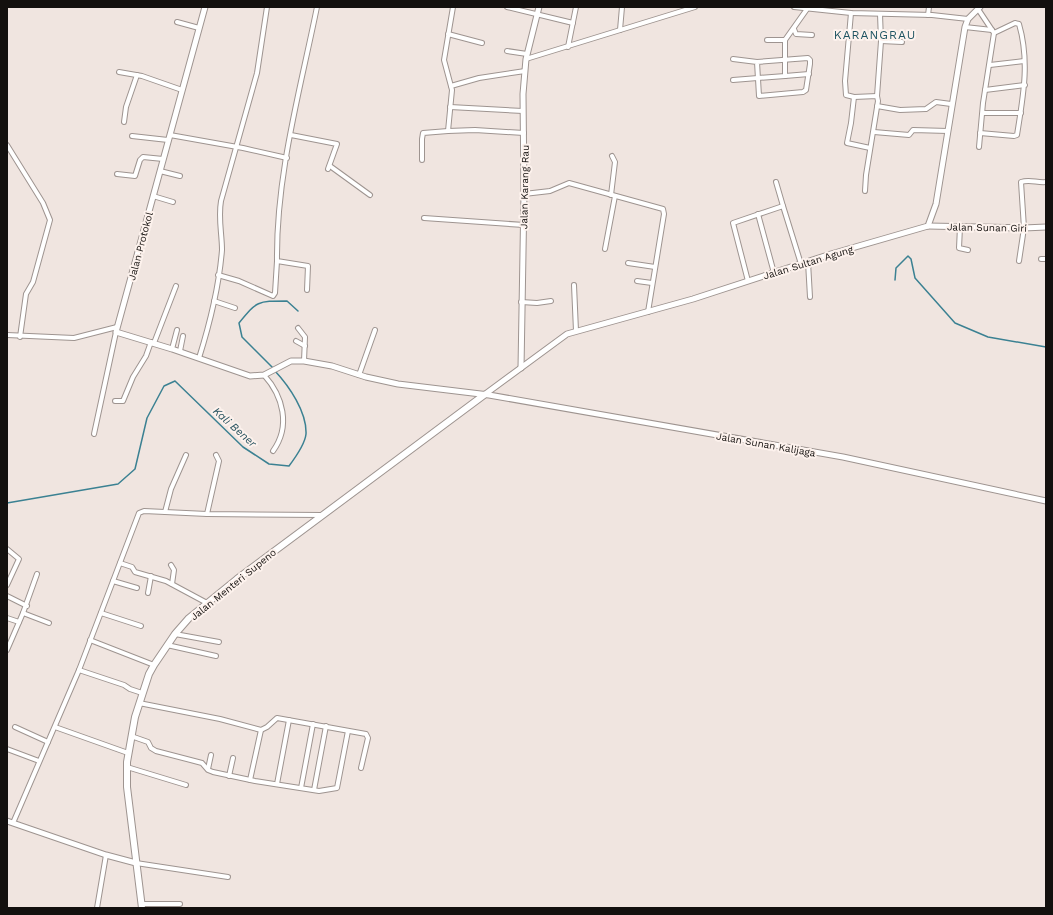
<svg xmlns="http://www.w3.org/2000/svg" width="1053" height="915" viewBox="0 0 1053 915" font-family="'Work Sans',sans-serif">
	<rect width="100%" height="100%" fill="#f0e5e0"/>
	<g fill="none" stroke-linecap="round" stroke-linejoin="round">
		<g stroke="#3b8192" stroke-width="1.5">
			<polyline points="895,280 896,268 908,256 911,259 915,278 955,323 988,337 1046,347"/>
			<path d="M273 368 242 337 239 323C257 301 257 301 287 301L298 311"/>
			<path d="M7 503 118 484 135 469 147 418 164 386 175 381 243 447 269 464 289 466C295 458 305 444 306 434 307 412 289 386 275 371"/>
		</g>
		<polyline stroke="#cfc5c0" stroke-width="4" stroke-dasharray="4 2" stroke-linecap="butt" points="829,8 829,7"/>
		<defs>
			<g id="minor">
				<polyline points="453,7 444,60 452,90 448,131 475,130 524,133"/>
				<polyline points="507,7 573,23"/>
				<polyline points="794,7 851,13 932,15 968,19"/>
				<polyline points="978,9 994,33 983,103 979,147"/>
				<polyline points="851,13 845,81 846,95 854,97 877,96 878,101 866,175 865,191"/>
				<polyline points="928,15 929,7"/>
				<polyline points="177,22 199,28"/>
				<polyline points="965,27 992,30"/>
				<polyline points="794,29 796,34 812,35"/>
				<polyline points="620,30 622,7"/>
				<polyline points="448,34 482,43"/>
				<polyline points="767,40 785,40"/>
				<polyline points="881,41 902,42"/>
				<polyline points="568,47 576,7"/>
				<polyline points="507,51 527,54"/>
				<polyline points="526,59 695,7"/>
				<polyline points="733,59 757,62 808,58 810,60 810,64 806,90 803,92 759,96 757,62"/>
				<polyline points="990,65 1024,61"/>
				<polyline points="119,72 142,76 182,90"/>
				<polyline points="785,76 809,74"/>
				<polyline points="733,80 785,76 785,40 807,9"/>
				<polyline points="451,86 479,78 525,71"/>
				<polyline points="985,90 1025,85"/>
				<polyline points="877,96 881,41 880,14"/>
				<polyline points="854,97 851,123 847,143 870,148"/>
				<polyline points="877,106 900,110 926,109 936,102 951,104"/>
				<polyline points="450,107 523,111"/>
				<polyline points="983,113 1021,113"/>
				<polyline points="124,122 126,107 137,75"/>
				<polyline points="874,132 909,135 913,130 948,131"/>
				<path d="M980 133 1014 136 1017 135C1023 97 1030 62 1019 24L1015 23 994 33"/>
				<polyline points="170,135 243,148 287,158"/>
				<polyline points="291,135 337,144 328,169"/>
				<polyline points="132,136 168,140"/>
				<polyline points="7,145 43,203 50,220 33,282 26,294 20,337"/>
				<polyline points="422,160 422,139 423,133 448,131"/>
				<polyline points="330,166 370,195"/>
				<polyline points="160,171 180,176"/>
				<polyline points="117,174 135,176 140,160 143,157 163,159"/>
				<polyline points="776,182 783,206"/>
				<polyline points="524,194 550,191 569,183 663,209 664,214 648,312"/>
				<polyline points="611,195 615,162 612,156"/>
				<polyline points="153,196 173,202"/>
				<polyline points="758,214 774,273"/>
				<polyline points="424,218 524,225"/>
				<polyline points="960,227 959,248 968,250"/>
				<polyline points="605,249 615,196"/>
				<polyline points="1041,259 1046,259"/>
				<path d="M1019 261 1024 228 1021 182C1030 179 1037 183 1046 182"/>
				<polyline points="808,262 810,297"/>
				<polyline points="628,263 655,267"/>
				<polyline points="218,275 239,281 273,296 275,293 277,261"/>
				<polyline points="637,281 652,283"/>
				<polyline points="748,281 733,223 783,206 801,264"/>
				<polyline points="574,285 576,331"/>
				<path d="M307 290 308 266 277 261C276 175 300 91 317 7"/>
				<polyline points="214,301 235,308"/>
				<polyline points="521,302 537,303 551,301"/>
				<polyline points="298,328 305,337 304,361"/>
				<polyline points="7,335 74,338 117,327"/>
				<polyline points="296,341 305,346"/>
				<polyline points="154,343 176,286"/>
				<polyline points="172,349 177,330"/>
				<polyline points="180,351 183,336"/>
				<path d="M199 358C210 323 219 287 222 250 222 234 218 218 221 201L257 73 267 7"/>
				<path d="M264 375C283 396 291 426 273 451"/>
				<polyline points="359,375 375,330"/>
				<polyline points="115,401 123,401 133,377 146,356 151,342"/>
				<polyline points="94,434 116,332"/>
				<polyline points="165,512 171,489 186,455"/>
				<polyline points="207,514 219,461 216,455"/>
				<polyline points="7,549 19,559 7,585"/>
				<polyline points="120,563 132,567 135,572 166,581 207,603"/>
				<polyline points="171,565 174,570 172,584"/>
				<polyline points="113,581 137,588"/>
				<polyline points="148,593 151,576"/>
				<polyline points="7,596 27,606"/>
				<polyline points="23,613 37,574"/>
				<polyline points="101,613 141,626"/>
				<polyline points="7,618 19,622"/>
				<polyline points="175,634 219,642"/>
				<polyline points="90,640 154,665"/>
				<polyline points="167,645 216,656"/>
				<polyline points="7,650 23,613 49,623"/>
				<polyline points="79,670 124,685 130,689 142,693"/>
				<polyline points="139,703 220,719 261,730 267,727 277,718 366,734 368,738 361,768"/>
				<polyline points="15,727 48,742"/>
				<polyline points="55,727 128,753"/>
				<polyline points="131,736 148,742 151,748 156,751 202,763 208,770 213,772 255,781 319,791 337,788 348,731"/>
				<polyline points="7,749 39,761"/>
				<polyline points="127,767 186,785"/>
				<polyline points="208,769 211,755"/>
				<polyline points="229,776 233,758"/>
				<polyline points="250,780 261,730"/>
				<polyline points="277,784 289,720"/>
				<polyline points="301,788 313,724"/>
				<polyline points="314,790 326,726"/>
				<polyline points="13,823 79,670 139,513 144,511 207,514 322,515"/>
				<polyline points="136,863 228,877"/>
				<polyline points="141,904 180,904"/>
				<polyline points="97,908 106,855"/>
			</g>
			<g id="tertiary">
				<polyline points="205,7 116,332 172,349 250,376 264,375 291,361 304,361 332,366 366,377 398,384 489,395 843,457 1046,501"/>
				<polyline points="928,226 1024,228 1046,227"/>
				<polyline points="521,368 524,194 523,94 526,59 539,7"/>
				<polyline points="484,395 567,334 693,299 831,254 928,226 936,204 965,27 968,19 980,7"/>
				<polyline points="7,821 106,855 136,863"/>
			</g>
			<polyline id="secondary" points="142,908 127,787 127,762 135,717 149,674 154,665 175,634 189,618 237,579 484,395"/>
		</defs>
		<use href="#minor" stroke="#9e9490" stroke-width="6"/>
		<use href="#tertiary" stroke="#9e9490" stroke-width="7"/>
		<use href="#secondary" stroke="#9e9490" stroke-width="8"/>
		<use href="#minor" stroke="#fff" stroke-width="4"/>
		<use href="#tertiary" stroke="#fff" stroke-width="5"/>
		<use href="#secondary" stroke="#fff" stroke-width="6"/>
	</g>
	<g text-anchor="middle" stroke-width="4" stroke-linejoin="round" paint-order="stroke">
		<g font-size="10" fill="#13100e" stroke="#fdf2ed">
			<text transform="translate(524 187) rotate(-89)" y="4">Jalan Karang Rau</text>
			<text transform="translate(987 227) rotate(1)" y="4">Jalan Sunan Giri</text>
			<text transform="translate(140 246) rotate(-75)" y="4">Jalan Protokol</text>
			<text transform="translate(808 262) rotate(-17)" y="4">Jalan Sultan Agung</text>
			<text transform="translate(766 444) rotate(10)" y="4">Jalan Sunan Kalijaga</text>
			<text transform="translate(233 584) rotate(-39)" y="4">Jalan Menteri Supeno</text>
		</g>
		<g font-size="11" font-style="italic" fill="#295460" stroke="#fdf2ed">
			<text transform="translate(235 427) rotate(42)" y="4">Kali Bener</text>
		</g>
		<g font-size="12" letter-spacing="1" fill="#1e5361" stroke="#fdf2ed">
			<text x="875" y="39">KARANGRAU</text>
		</g>
	</g>
	<rect width="1053" height="915" fill="none" stroke="#13100e" stroke-width="16"/>
</svg>
